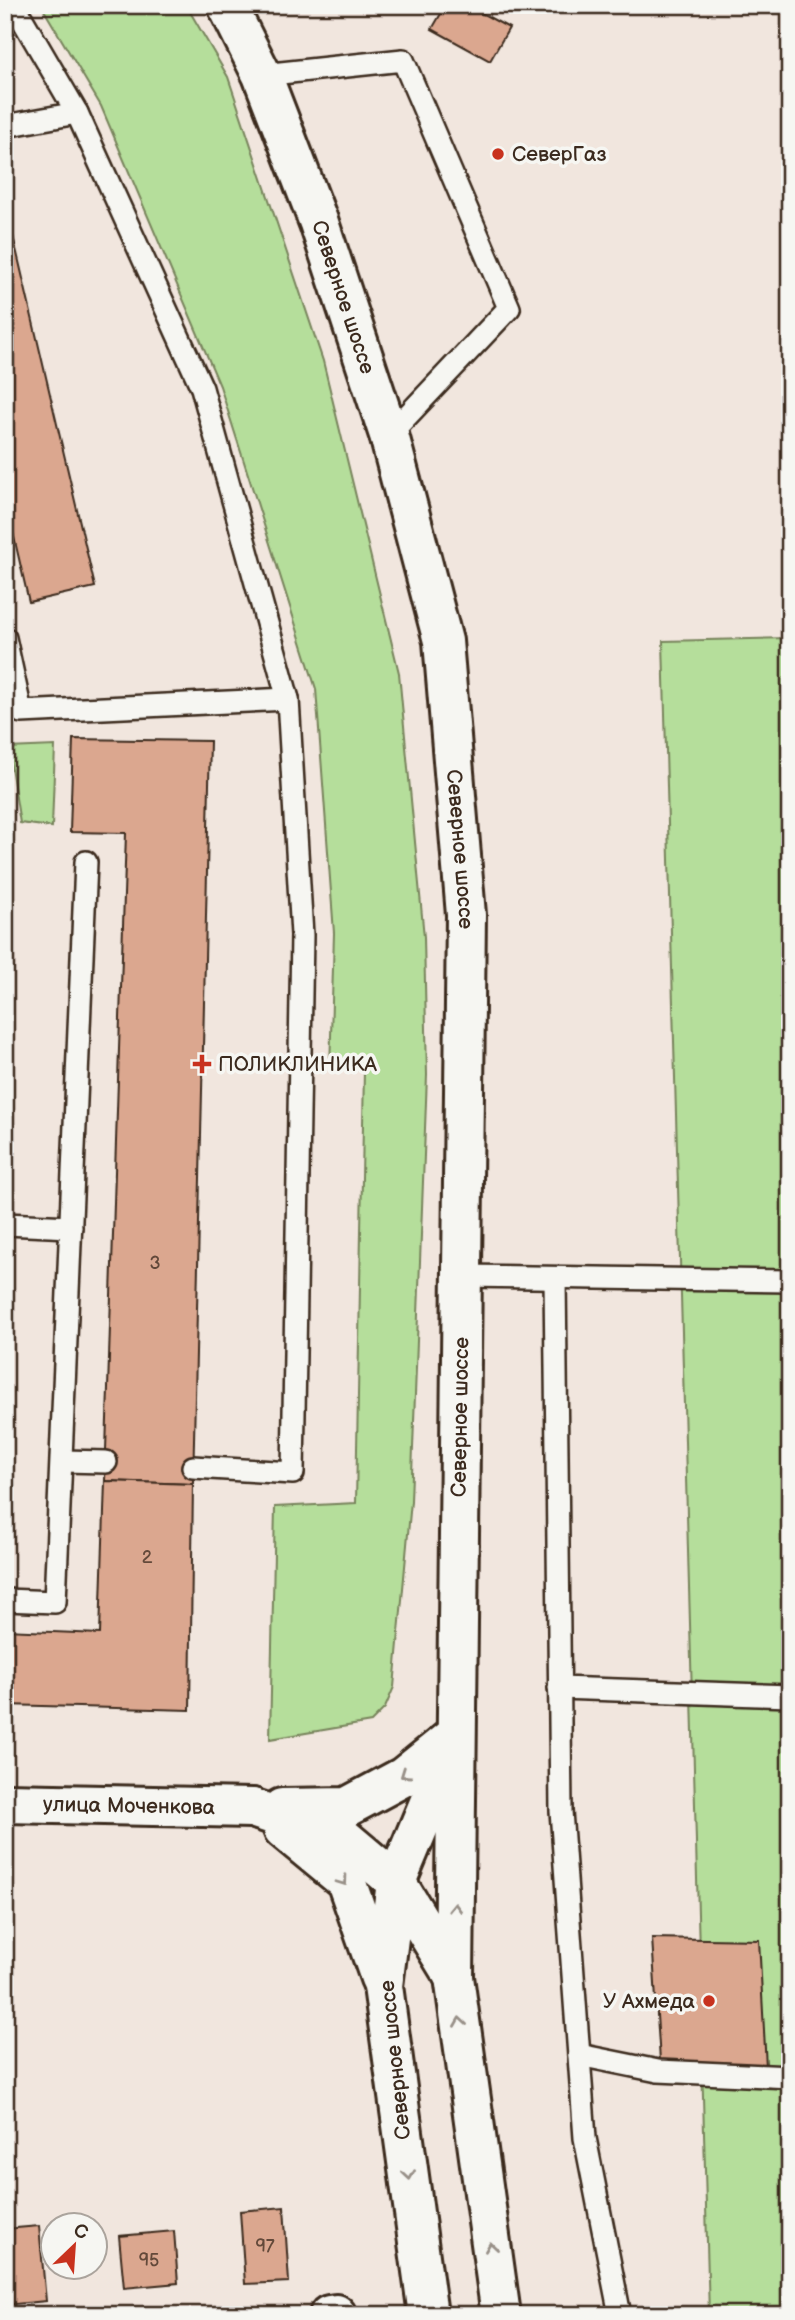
<svg xmlns="http://www.w3.org/2000/svg" width="795" height="2320" viewBox="0 0 795 2320" font-family="'Balsamiq Sans',sans-serif">
	<rect width="100%" height="100%" fill="#f1e6de"/>
	<filter id="ink" filterUnits="userSpaceOnUse"><feTurbulence type="fractalNoise" baseFrequency=".0143" numOctaves="2"/><feDisplacementMap in="SourceGraphic" scale="14" xChannelSelector="R" yChannelSelector="G"/><feConvolveMatrix kernelMatrix="1 2 1 2 8 2 1 2 1" color-interpolation-filters="sRGB"/></filter>
	<g filter="url(#ink)">
		<g fill="#b5de9b" stroke="#78845c" stroke-width="2">
			<polygon points="41,5 186,5 228,77 323,361 399,673 424,937 427,1075 411,1501 394,1687 385,1708 371,1722 270,1739 275,1507 356,1503 364,1070 330,1070 334,933 316,689 220,386 101,106"/>
			<polygon points="790,638 790,2315 709,2315 663,641"/>
			<polygon points="55,746 52,827 20,823 8,748"/>
		</g>
		<g fill="#dba78f" stroke="#3b2a1e" stroke-width="2">
			<polygon points="446,5 467,5 509,28 490,61 432,29"/>
			<polygon points="10,223 95,587 29,602 5,498 5,224"/>
			<polygon points="73,739 210,741 193,1484 105,1481 126,833 70,832"/>
			<polygon points="105,1481 193,1484 190,1710 5,1705 5,1630 100,1634"/>
			<polygon points="652,1938 759,1940 766,2067 660,2061"/>
			<polygon points="284,2207 289,2282 245,2284 240,2211"/>
			<polygon points="39,2226 46,2301 5,2305 5,2229"/>
			<polygon points="174,2231 178,2283 124,2288 119,2236"/>
		</g>
		<g fill="none" stroke-linecap="round" stroke-linejoin="round">
			<defs>
				<g id="service">
					<polyline points="14,5 77,113 202,388 288,699 302,935 293,1473 193,1467"/>
					<polyline points="262,75 403,60 509,308 389,435"/>
					<polyline points="5,126 77,113"/>
					<polyline points="5,638 21,712 288,699"/>
					<polyline points="5,1224 71,1227"/>
					<polyline points="464,1276 790,1281"/>
					<polyline points="555,1278 561,1811 585,2138 620,2315"/>
					<polyline points="63,1461 106,1462"/>
					<polyline points="5,1600 55,1602 86,862"/>
					<polyline points="559,1688 790,1696"/>
					<polyline points="579,2055 658,2071 790,2077"/>
				</g>
				<polyline id="minor" points="329,2315 336,2314"/>
				<g id="tertiary">
					<path id="s1" d="M5 1803 252 1808"/>
				</g>
				<g id="primary">
					<path id="s2" d="M227 5 262 75 319 223 389 435 443 641 466 915 454 1977 501 2315"/>
					<polyline points="252,1808 345,1839 396,1882 454,1977"/>
					<polyline points="282,1808 347,1807 403,1777 455,1735"/>
					<polyline points="283,1829 346,1881 380,1978"/>
					<polyline points="428,2315 383,1986 396,1882 451,1750"/>
				</g>
			</defs>
			<use href="#service" stroke="#3b2a1e" stroke-width="26"/>
			<use href="#minor" stroke="#3b2a1e" stroke-width="44"/>
			<use href="#tertiary" stroke="#3b2a1e" stroke-width="44"/>
			<use href="#primary" stroke="#3b2a1e" stroke-width="44"/>
			<use href="#service" stroke="#f6f6f2" stroke-width="21"/>
			<use href="#minor" stroke="#f6f6f2" stroke-width="38"/>
			<use href="#tertiary" stroke="#f6f6f2" stroke-width="38"/>
			<use href="#primary" stroke="#f6f6f2" stroke-width="38"/>
		</g>
		<defs><path id="oneway-chevron" d="M-2-3.5L2.5 0L-2 3.5" fill="none" stroke-width="1.6" stroke-linecap="round" stroke-linejoin="round" transform="scale(1.75)"/></defs>
		<g stroke="#989088">
			<use href="#oneway-chevron" transform="translate(405 1774) rotate(145)"/>
			<use href="#oneway-chevron" transform="translate(343 1881) rotate(54)"/>
			<use href="#oneway-chevron" transform="translate(455 1908) rotate(-89)"/>
			<use href="#oneway-chevron" transform="translate(460 2022) rotate(-98)"/>
			<use href="#oneway-chevron" transform="translate(409 2175) rotate(82)"/>
			<use href="#oneway-chevron" transform="translate(491 2247) rotate(-98)"/>
		</g>
	</g>
	<g fill="#c8321e" stroke="#f6f6f2" stroke-width="2.5">
		<circle cx="498" cy="154" r="7"/>
		<path d="M198.5 1053.5h7v7h7v7h-7v7h-7v-7h-7v-7h7z"/>
		<circle cx="709" cy="2001" r="7"/>
	</g>
	<g text-anchor="middle" stroke-width="7" stroke-linejoin="round" paint-order="stroke">
		<g font-size="18" fill="#63493a">
			<text x="155" y="1269">3</text>
			<text x="147" y="1563">2</text>
			<text x="265" y="2252">97</text>
			<text x="149" y="2266">95</text>
		</g>
		<g font-size="21" fill="#3b2a1e" stroke="#f6f6f2" text-anchor="start">
			<text x="512" y="161">СеверГаз</text>
			<text x="218" y="1071">ПОЛИКЛИНИКА</text>
			<text x="695" y="2008" text-anchor="end">У Ахмеда</text>
		</g>
		<g font-size="21" fill="#3b2a1e" stroke="#f6f6f2">
			<text dy="7" stroke="none"><textPath href="#s2" startOffset="315">Северное шоссе</textPath></text>
			<text dy="7" stroke="none"><textPath href="#s2" startOffset="882">Северное шоссе</textPath></text>
			<text transform="translate(460 1417) rotate(-89)" y="7">Северное шоссе</text>
			<text dy="7" stroke="none"><textPath href="#s1" startOffset="124">улица Моченкова</textPath></text>
			<text transform="translate(395 2060) rotate(-96)" y="7">Северное шоссе</text>
		</g>
	</g>
	<rect width="795" height="2320" fill="none" stroke="#f6f6f2" stroke-width="28"/>
	<rect x="14" y="14" width="767" height="2292" fill="none" stroke="#3b2a1e" stroke-width="2.5" filter="url(#ink)"/>
	<g transform="translate(74 2246) rotate(25)"><circle r="33" fill="#f6f6f2" stroke="#aba49d" stroke-width="2"/>
	<path d="M0-5L12 26L0 18L-12 26Z" fill="#c8321e"/>
	<text y="-10" font-size="19" font-weight="bold" text-anchor="middle" fill="#3b2a1e">С</text>
	</g>
</svg>
